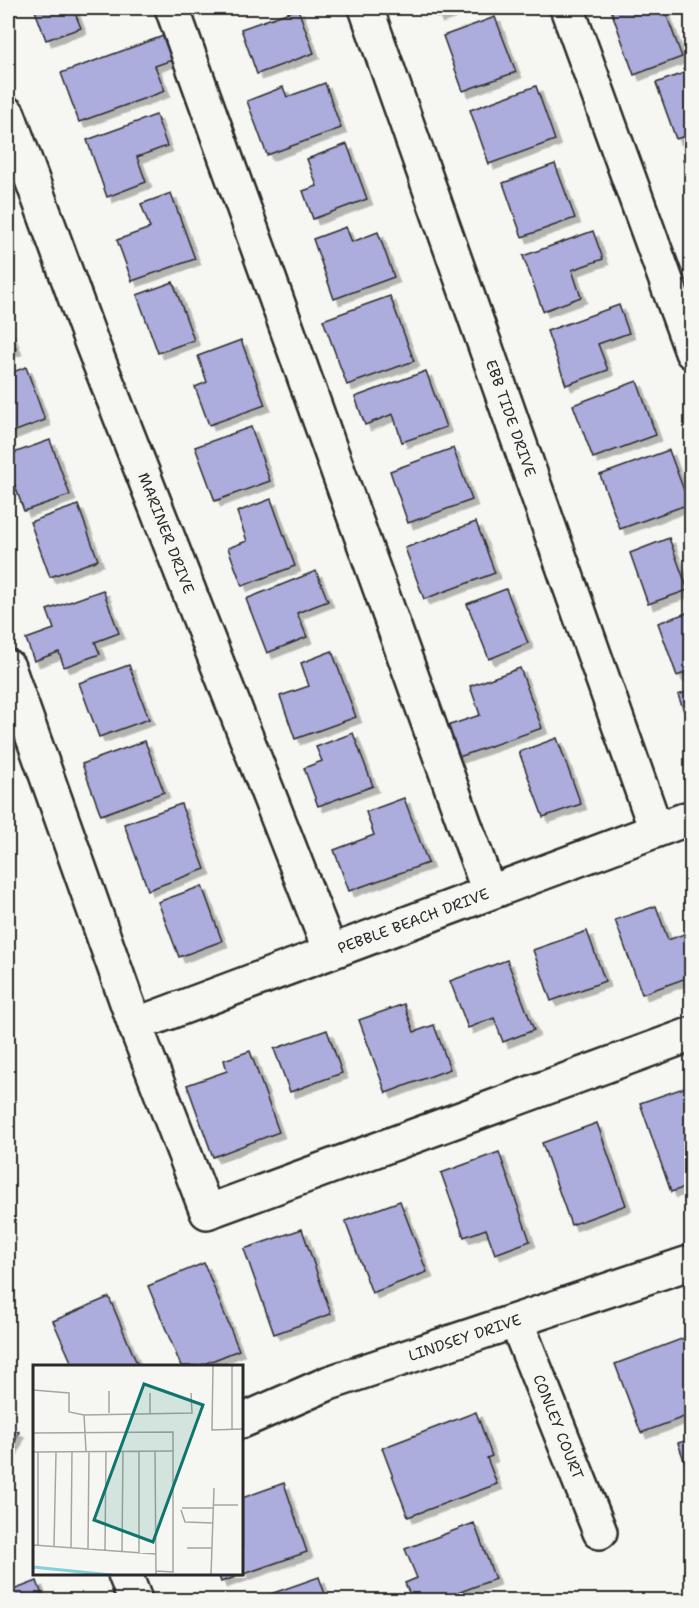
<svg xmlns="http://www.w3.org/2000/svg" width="699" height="1608" viewBox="0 0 699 1608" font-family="'Shantell Sans',sans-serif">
	<defs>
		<filter id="shadow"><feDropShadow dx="5.5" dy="5.5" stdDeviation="0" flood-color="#0004"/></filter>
	</defs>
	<rect width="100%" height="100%" fill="#f6f6f2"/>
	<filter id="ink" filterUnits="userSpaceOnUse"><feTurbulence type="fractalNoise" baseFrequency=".0167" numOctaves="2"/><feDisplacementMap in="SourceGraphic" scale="12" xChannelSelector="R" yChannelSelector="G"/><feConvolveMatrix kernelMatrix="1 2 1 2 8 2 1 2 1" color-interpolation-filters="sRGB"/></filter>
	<g filter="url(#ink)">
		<g fill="#acacdd" stroke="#2b2b2b" stroke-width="1.5" filter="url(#shadow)">
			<polygon points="34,8 73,8 81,28 46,40"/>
			<polygon points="434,8 464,8 437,17"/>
			<polygon points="617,8 664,8 682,57 634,75 611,10"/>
			<polygon points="298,9 314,53 257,74 241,29"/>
			<polygon points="495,17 516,72 463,91 443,36"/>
			<polygon points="166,35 175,59 155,66 165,91 79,122 61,73"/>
			<polygon points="692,70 692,134 676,139 656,83"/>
			<polygon points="325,83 341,128 267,155 247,101 283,87 287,97"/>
			<polygon points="536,86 555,140 489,164 470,110"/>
			<polygon points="156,115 167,146 137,157 146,182 107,197 87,140"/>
			<polygon points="347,144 367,199 313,219 303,191 317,186 307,159"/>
			<polygon points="692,157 692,184 683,160"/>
			<polygon points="555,164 575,218 522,237 503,183"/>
			<polygon points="171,193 195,259 132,281 117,240 150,228 141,204"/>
			<polygon points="346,227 352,242 378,232 394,277 334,299 313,239"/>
			<polygon points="593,231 603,259 572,270 581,297 543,311 523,256"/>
			<polygon points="173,282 194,340 158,353 137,295"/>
			<polygon points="390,296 414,361 347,385 323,320"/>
			<polygon points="619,305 629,333 598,344 608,370 566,385 547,331"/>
			<polygon points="8,327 16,349 8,352"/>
			<polygon points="241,340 265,405 209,425 195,387 207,382 198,356"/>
			<polygon points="26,367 45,420 8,434 8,374"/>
			<polygon points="426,371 446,427 402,442 393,414 365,425 355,397"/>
			<polygon points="637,381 656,435 593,458 573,405"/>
			<polygon points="251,427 270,481 215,501 195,447"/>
			<polygon points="50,440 70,495 24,511 8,466 8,455"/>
			<polygon points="453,448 472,500 408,523 390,471"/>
			<polygon points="669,450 689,504 620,529 600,475"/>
			<polygon points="271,499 295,566 242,586 228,548 247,541 237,512"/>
			<polygon points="78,505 98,560 50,577 30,522"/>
			<polygon points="476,522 495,573 424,599 405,548"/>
			<polygon points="669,538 688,590 648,604 630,553"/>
			<polygon points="316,571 328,601 297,613 307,637 267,653 246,599"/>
			<polygon points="506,589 528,643 489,659 467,604"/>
			<polygon points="103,590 119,633 95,642 100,654 64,667 59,652 34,661 26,639 54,629 47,610"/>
			<polygon points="692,611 692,670 677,676 658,623"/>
			<polygon points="332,651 356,717 295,739 280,696 309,686 301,663"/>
			<polygon points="129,665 149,719 99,737 79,683"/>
			<polygon points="520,668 542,728 453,759 441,728 480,715 470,686"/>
			<polygon points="692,690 692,733 678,695"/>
			<polygon points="353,733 373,786 318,806 304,768 322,761 316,747"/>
			<polygon points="557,738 581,804 543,817 519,752"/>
			<polygon points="145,741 164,792 101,815 82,764"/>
			<polygon points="404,798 428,863 349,891 334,850 374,835 366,812"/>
			<polygon points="181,804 205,869 148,890 124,824"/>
			<polygon points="202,886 222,941 179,957 158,902"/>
			<polygon points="656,906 668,940 692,931 692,976 642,994 615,920"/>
			<polygon points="587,931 605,981 551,1001 533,950"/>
			<polygon points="507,960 534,1030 503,1042 494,1018 468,1028 450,981"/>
			<polygon points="404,1004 414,1032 434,1025 450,1069 386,1093 359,1020"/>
			<polygon points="327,1030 342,1073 290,1092 274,1049"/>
			<polygon points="250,1051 279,1132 213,1157 187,1085 227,1071 224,1060"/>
			<polygon points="692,1085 692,1185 671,1192 640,1103"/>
			<polygon points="597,1123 626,1205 571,1225 542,1143"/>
			<polygon points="499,1152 530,1241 495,1254 486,1229 464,1237 441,1173"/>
			<polygon points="400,1201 427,1272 372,1293 345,1221"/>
			<polygon points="302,1229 331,1314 274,1334 244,1249"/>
			<polygon points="204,1263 239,1350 199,1366 181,1366 148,1286"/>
			<polygon points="109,1297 138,1366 73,1366 53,1321"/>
			<polygon points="692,1335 692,1414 641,1433 615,1364"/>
			<polygon points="476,1412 492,1456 487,1458 497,1484 408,1517 382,1448"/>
			<polygon points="8,1427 19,1432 8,1458"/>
			<polygon points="692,1439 692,1483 678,1443"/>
			<polygon points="284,1483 307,1552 221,1582 218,1574 242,1574 242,1498"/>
			<polygon points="474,1523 495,1579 439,1600 412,1600 405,1583 417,1578 405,1549"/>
			<polygon points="319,1577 327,1600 256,1600 256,1599"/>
			<polygon points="37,1581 44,1600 8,1600 8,1592"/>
		</g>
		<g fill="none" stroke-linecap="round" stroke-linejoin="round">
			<defs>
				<g id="minor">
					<polyline points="172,8 489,892"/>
					<path id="s1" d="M366 8 656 830"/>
					<polyline points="567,8 692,352"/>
					<path id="s2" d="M8 114 92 344 330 951"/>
					<polyline points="8,667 135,1025 207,1212 692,1034"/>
					<path id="s3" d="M135 1025 692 817"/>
					<path id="s4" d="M516 1321 600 1532"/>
					<path id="s5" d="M242 1421 329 1383 692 1262"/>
					<polyline points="125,1574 135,1600"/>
				</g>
			</defs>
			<use href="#minor" stroke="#2b2b2b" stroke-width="38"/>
			<use href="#minor" stroke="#f6f6f2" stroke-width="33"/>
		</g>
	</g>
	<g text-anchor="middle" stroke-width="4.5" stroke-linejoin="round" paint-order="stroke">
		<g font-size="15" fill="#2b2b2b" stroke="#f6f6f2">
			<text dy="5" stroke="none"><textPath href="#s1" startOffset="435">EBB TIDE DRIVE</textPath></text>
			<text dy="5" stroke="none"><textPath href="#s2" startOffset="448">MARINER DRIVE</textPath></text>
			<text dy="5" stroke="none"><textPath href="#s3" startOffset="297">PEBBLE BEACH DRIVE</textPath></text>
			<text dy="5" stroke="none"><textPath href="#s5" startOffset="238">LINDSEY DRIVE</textPath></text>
			<text dy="5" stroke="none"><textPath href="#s4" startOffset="114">CONLEY COURT</textPath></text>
		</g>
	</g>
	<g transform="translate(33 1365)">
		<rect width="210" height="210" fill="#f6f6f2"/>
		<path fill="none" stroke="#82d1df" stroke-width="3" d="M0 202 78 210"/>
		<path fill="none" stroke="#a5a5a2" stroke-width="1.5" d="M180 0 179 65 210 64M199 0V64M0 25 36 28V47L51 50 159 48 158 28M76 26V48M117 28V48M51 50 53 86M0 68 140 67V207L123 206M122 86 123 210M0 87 141 86M180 140H205M149 143H180M148 145 152 157 180 158M0 180 123 189M5 180V87M21 181 23 87M38 183 39 86M154 183H179M55 184 56 86M72 185 73 86M89 187 90 86M106 188V86M178 210 181 123"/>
		<path fill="#0f766e" fill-opacity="0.15" stroke="#0f766e" stroke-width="3" d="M111 19 170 40 120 177 61 155Z"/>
		<rect width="210" height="210" fill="none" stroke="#2b2b2b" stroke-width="3"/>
	</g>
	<rect width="699" height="1608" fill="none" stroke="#f6f6f2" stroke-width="30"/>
	<rect x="15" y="15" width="669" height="1578" fill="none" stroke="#2b2b2b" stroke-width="2" filter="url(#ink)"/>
</svg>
